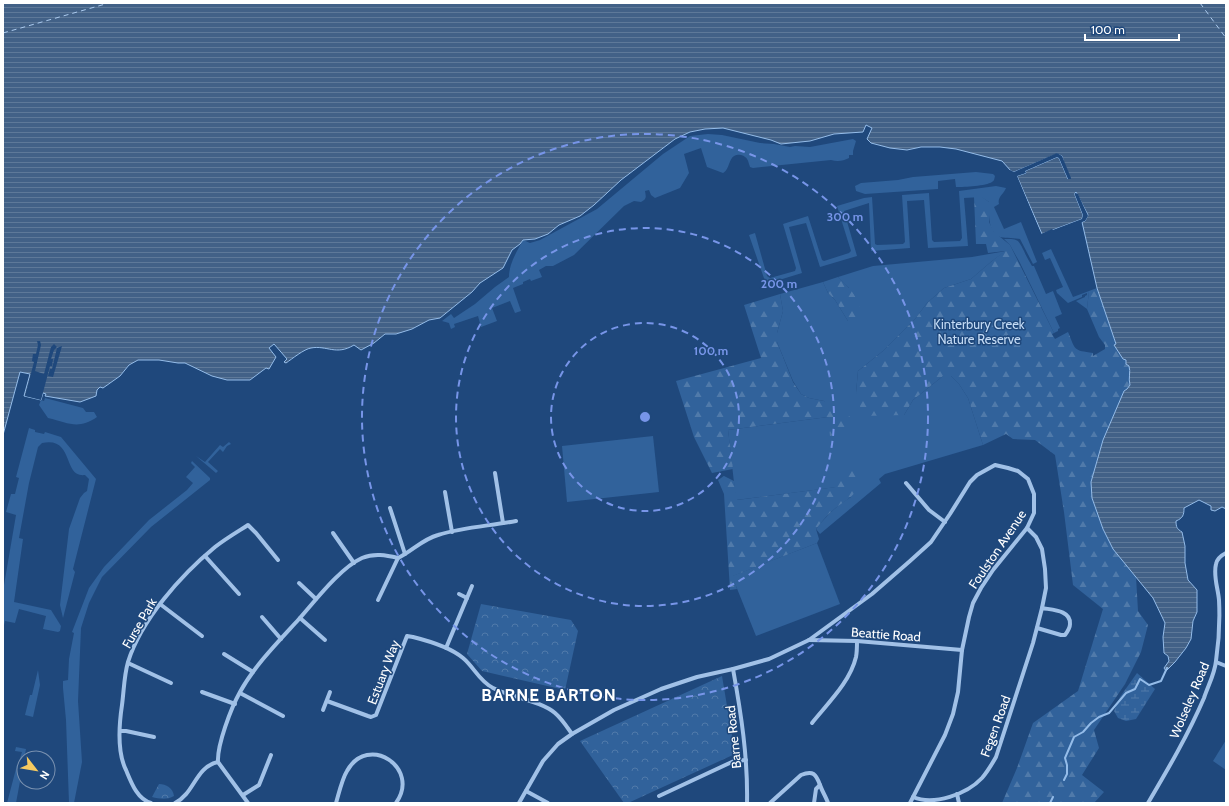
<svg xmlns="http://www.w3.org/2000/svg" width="1229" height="806" viewBox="0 0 1229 806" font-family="Cabin,sans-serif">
	<defs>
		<pattern id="forest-firs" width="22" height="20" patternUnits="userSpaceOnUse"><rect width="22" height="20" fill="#31629b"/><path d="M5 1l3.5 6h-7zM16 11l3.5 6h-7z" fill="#507aaa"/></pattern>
		<pattern id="wetland-marsh" width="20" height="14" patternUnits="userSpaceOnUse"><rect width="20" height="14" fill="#31629b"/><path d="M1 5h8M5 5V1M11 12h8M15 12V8" fill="none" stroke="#507aaa"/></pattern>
		<pattern id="park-crowns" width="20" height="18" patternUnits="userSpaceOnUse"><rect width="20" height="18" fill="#31629b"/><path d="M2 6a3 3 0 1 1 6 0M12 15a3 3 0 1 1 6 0" fill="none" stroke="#507aaa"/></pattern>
		<pattern id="water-rules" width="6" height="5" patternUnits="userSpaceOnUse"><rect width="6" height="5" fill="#426187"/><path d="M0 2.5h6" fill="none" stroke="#5e7999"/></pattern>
	</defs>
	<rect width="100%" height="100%" fill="#1f487c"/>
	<g fill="#31629b">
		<path d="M708 134 722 135 760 143 774 144 790 147 795 146 810 147 853 139 856 141 853 151V155H849V158C843 161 838 162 831 160L753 168 750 167C748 161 748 157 741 155 728 152 731 169 723 173L707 167 701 148 684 154 689 173 680 188 655 198 651 195 649 190 645 191C646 197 647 199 641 202L634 201 624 206 574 255 553 266H546L539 270 542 277 531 281 530 279 523 282V284L513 288 521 311 515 313 510 301 492 308 497 321 481 327 478 316 454 324 455 327 451 329 449 323 442 321 451 314 454 318 475 304 495 287 509 277C509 264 517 251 523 240L530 243 540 240 597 209 663 154 690 136Z"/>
		<path d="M976 172 993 174 995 176C994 179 995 180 992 182 986 186 965 187 956 187L955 179 938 181V189L865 194 856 191 855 186 861 183 898 180 913 177Z"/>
		<path d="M996 186 1006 188C1004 194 997 197 999 204L994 207 1004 229 1021 222 1037 262 1033 264 1020 239C1015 238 1003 238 1000 237 987 232 989 213 989 202L981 197 964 198 968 246 928 248 924 200 907 201 910 248 871 251 869 203 844 211 857 256 820 267 806 223 789 227 802 273 766 284 749 235 755 233 767 276 770 278 795 271 796 268 783 224 808 216 822 260 824 261 849 253 851 251 837 206 864 198 872 197 875 244 877 245 903 244 905 242 902 195 929 193 932 240 934 242 960 241 962 238 959 191Z"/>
		<path d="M1004 239C1018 239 1018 239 1024 251 1026 256 1029 261 1032 266H1034L1046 294 1053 291 1062 314 1055 317 1060 328 1058 329V331L1054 333 1020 263 1010 245Z"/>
		<polygon points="1051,249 1073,297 1089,291 1087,309 1076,301 1085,297 1085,296 1087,295 1087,293 1082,295 1082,297 1068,303 1057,293 1056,290 1063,287 1050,258 1045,260 1042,253"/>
		<path d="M1006 251 992 261 971 279 944 288 927 303 915 319 883 351 858 371 856 393 904 415 913 400 943 376H951L959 384 968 398 983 445 885 474 879 479 881 483 820 534 816 529C826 516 837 505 851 497L837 487 736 500 728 430 828 417 850 432 824 401 809 398 801 394 793 381 777 342V333L783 311 780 294 823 282 828 293 835 300 848 321 849 288 838 277 873 266 972 257Z"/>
		<path d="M45 398 83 408 86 412H94L97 417C78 430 69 423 48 418L39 405 41 400 44 401Z"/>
		<path d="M29 428 35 430V432L44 434 45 432 61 437 96 479 73 569 75 572 63 618 60 605 69 529 80 498 84 493 87 491 89 479 85 475C62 478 75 436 42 443L38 447 29 483 19 538 23 539 14 602 51 610 61 626 60 631 58 632 43 629 46 616 19 609 15 623 5 621 3 629V591L16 515 6 512 11 494H15L19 478 16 477Z"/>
		<polygon points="653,436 659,492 567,502 562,446"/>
		<polygon points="229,442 231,444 227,446 223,452 220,449 208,462 218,471 216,473 196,456 205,462 220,445 223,447"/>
		<polygon points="192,461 210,478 210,480 151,527 102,577 89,603 81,628 78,701 82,762 74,803 69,803 66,720 63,688 63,681 68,680 69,659 74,633 72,632 89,588 104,567 149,520 187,490 193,483 186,477 195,467 191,463"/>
		<polygon points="817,543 840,604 756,636 732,576"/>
		<polygon points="38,670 40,685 33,717 25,715 30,695 32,695"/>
		<polygon points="1226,740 1226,770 1213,761"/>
		<polygon points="16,747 26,749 16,803 7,803 17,765 18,765 22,752 15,751"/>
	</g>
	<g fill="url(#forest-firs)">
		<path d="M974 197H982L989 202V222L994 232 1010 245 1054 333 1052 334 1055 339 1068 332C1076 351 1073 350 1093 353V356L1105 349V345L1099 337 1087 309 1089 291 1097 288 1116 344 1114 345C1119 351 1129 361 1130 369 1131 375 1128 377 1130 385L1127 389 1124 391 1103 440 1091 482 1103 529 1113 549 1136 577 1138 611 1148 625 1141 652 1125 684 1094 730 1099 748 1082 775 1104 792 1094 803H1002L1017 768 1033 723 1078 691 1103 609 1073 585 1064 512 1055 455 1035 440 1013 439 1006 434 983 445 968 398 959 384 951 376H943L913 400 904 415 863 416 856 393 858 371 883 351 915 319 927 303 944 288 971 279 992 261 1005 251 988 253 986 244H976Z"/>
		<path d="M838 277C850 288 865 303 859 321L852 324 848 321 835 300 828 293 823 282Z"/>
		<polygon points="780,294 783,311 777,333 777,342 793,382 801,394 809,398 824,401 847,413 852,420 850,432 830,436 828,417 728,430 733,469 712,473 694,437 676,381 761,358 744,305"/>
		<path d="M843 468 852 470 859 473C859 499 847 497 831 512 825 517 821 523 816 529L819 539 817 543 733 576 737 589 730 590 724 494 718 480 724 476 734 481 737 500 836 487 835 474Z"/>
	</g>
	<polygon fill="url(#wetland-marsh)" points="1137,673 1155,689 1136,719 1126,721 1118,718 1114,711 1120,697"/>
	<g fill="url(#park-crowns)">
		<polygon points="481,604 571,620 578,631 565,690 482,671 467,654"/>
		<polygon points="722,676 735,754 628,803 624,803 580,741"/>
		<path d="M159 784C166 784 173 788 174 796 167 800 160 799 152 797Z"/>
	</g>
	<path fill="url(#water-rules)" stroke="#94bce9" d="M3 3H1226V509L1222 507 1215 511 1211 510V506L1199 500 1184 508C1184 515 1183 518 1176 521 1176 527 1177 529 1182 532L1185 546V563L1188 580 1197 590V612L1193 621 1191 639 1186 648 1175 662 1166 671 1164 668 1169 661 1168 656 1164 653 1163 637 1165 623 1153 598 1113 549 1103 529 1092 498 1091 482 1103 440 1124 391 1127 389 1130 385C1128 378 1131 372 1129 366L1126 364V360L1123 359 1114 345 1116 344 1097 288 1082 222 1085 221 1088 215 1076 192 1075 193V195L1083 215 1082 219 1042 234 1017 176 1026 173 1025 171 1057 157 1059 158 1068 179 1062 156 1057 154 1014 172 1011 171 1002 161 956 149 940 147H921L907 150 890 148 871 143 867 139 872 128 866 125 863 132 834 134 810 141 781 144 771 140 723 128 705 129 690 132 675 139 621 180 594 205 580 216 559 225 548 234 535 239 523 240 520 244 512 250 503 268 480 283 472 292 440 318 429 320 412 329 396 334H385L374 343 361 350 354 345C336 356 327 345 311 348 304 349 292 359 286 363L284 362 287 359 274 344 269 348 276 357 269 369 266 368 250 380H227L212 376 185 363H178L159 360H138L129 365 120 376 103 388 100 387 97 390 96 396 80 402 45 396 46 394 43 393 41 400 24 396 30 374 20 372 3 435Z"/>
	<g fill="#1f487c">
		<polygon points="1057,153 1062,156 1071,178 1071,179 1068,179 1059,158 1057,157 1025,171 1026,173 1017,176 1041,234 1052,229 1053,230 1082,219 1083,215 1075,195 1075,193 1078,194 1088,216 1085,221 1082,222 1081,223 1081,221 1054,232 1051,232 1041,236 1015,177 1016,174 1023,172 1023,170 1014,174 1008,170 1010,170 1014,172"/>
		<polygon points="37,341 40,341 41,345 35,371 44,374 51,347 54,344 57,347 54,350 51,359 53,359 52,366 50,366 41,400 25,396 34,362 32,361 33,354 36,354 38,345"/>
		<polygon points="62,346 53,377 48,376 50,369 52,369 57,348"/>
	</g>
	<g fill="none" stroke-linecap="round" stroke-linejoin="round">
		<g stroke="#94bce9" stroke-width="2">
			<polyline points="1064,780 1067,774 1067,765 1065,758 1074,737 1083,732 1091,723 1099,717 1109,713 1126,693 1135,689 1140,679 1149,685 1161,681 1167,668"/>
			<polyline points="1050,803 1053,797"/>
		</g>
		<g stroke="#accbef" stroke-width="1" stroke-dasharray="5 4" stroke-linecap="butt">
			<polyline points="1200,3 1226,38"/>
			<polyline points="3,33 109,3"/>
		</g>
		<g stroke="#a1c1e7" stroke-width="4">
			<polyline points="495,473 503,523"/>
			<polyline points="906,483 929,510 945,522"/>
			<polyline points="445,492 452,532"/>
			<polyline points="390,508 405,554"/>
			<polyline points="333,533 354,563"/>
			<polyline points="205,556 239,594"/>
			<polyline points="299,583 316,599"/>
			<polyline points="459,594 467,598"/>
			<polyline points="378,600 398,558"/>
			<polyline points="160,604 202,636"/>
			<polyline points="262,617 281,639"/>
			<polyline points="300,618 325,640"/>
			<path d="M1037 628 1061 635H1065C1068 631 1070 628 1070 624 1071 610 1052 610 1042 608"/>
			<polyline points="809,640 857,641 962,650"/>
			<polyline points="446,648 472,586"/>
			<polyline points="224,654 253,672"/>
			<polyline points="1216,662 1226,666"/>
			<polyline points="128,663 171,683"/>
			<path d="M733 669C741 713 748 758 747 803"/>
			<polyline points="202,692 235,704"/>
			<polyline points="240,693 283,716"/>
			<path d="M327 701 368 716 371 717 376 715 407 636 413 637C429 641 450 647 463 658 474 667 479 681 493 688 510 697 541 701 555 713 562 719 567 727 572 734"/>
			<polyline points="323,710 330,692"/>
			<path d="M812 723C828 703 850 682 856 657 857 652 857 646 857 641"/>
			<polyline points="120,731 126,731 154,737"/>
			<polyline points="526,791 548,803"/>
			<polyline points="957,794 959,803"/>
			<polyline points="243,795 259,785 271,755"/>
			<polyline points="659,796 734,761 746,760"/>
			<path d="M913 797C934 806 967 794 982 778 988 771 992 764 996 757L1033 643 1042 608 1046 588 1045 569 1042 549 1036 537 1027 528"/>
			<path d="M151 803C137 799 131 782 126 770 117 752 119 725 122 705 124 690 124 676 128 662 141 620 181 575 215 547 225 539 237 532 248 525L256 533 278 560"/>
			<path d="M175 803C195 793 195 767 218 762"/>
			<path d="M248 803 218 762C217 745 231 708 240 692 255 665 278 642 299 619 315 601 340 568 362 558 374 553 386 555 398 558 412 551 423 539 438 535 463 527 490 526 516 521"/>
			<path d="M336 803C339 793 342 779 347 771 368 733 421 768 396 803"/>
			<polyline points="519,803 543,761 558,744 572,734 614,710 661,689 697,677 733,669 769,659 809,640 872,594 910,561 931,542 950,514 970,482 977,475 995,465 1008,468 1018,471 1028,479 1034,494 1034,513 1027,528 993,570 981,588 973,603 969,617 962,650 958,692 953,714 945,735 910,803"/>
			<path d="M770 803 801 775C813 770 816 774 820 785 822 791 826 797 828 803"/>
			<polyline points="814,803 816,789 820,785"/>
			<path d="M1148 803C1168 769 1188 735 1204 698 1208 686 1215 673 1216 661 1219 641 1220 620 1219 600 1218 588 1213 576 1216 564 1217 559 1222 555 1226 553"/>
		</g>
	</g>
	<g fill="none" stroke="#7795e8" stroke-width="2" stroke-dasharray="7 5">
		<circle cx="645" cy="417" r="94"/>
		<circle cx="645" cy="417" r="189"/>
		<circle cx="645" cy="417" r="283"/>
	</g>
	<g text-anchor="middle" stroke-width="3" stroke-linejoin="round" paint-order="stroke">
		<g font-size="13" fill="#c4dbf5" stroke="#1f487c">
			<text x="979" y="329">Kinterbury Creek<tspan x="979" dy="15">Nature Reserve</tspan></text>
		</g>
		<g font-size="13" fill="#fff" stroke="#1f487c">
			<text transform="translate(997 549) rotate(-56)" y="5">Foulston Avenue</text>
			<text transform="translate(139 623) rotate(-60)" y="5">Furse Park</text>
			<text transform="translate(886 634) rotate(4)" y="5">Beattie Road</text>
			<text transform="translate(383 672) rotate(-69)" y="5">Estuary Way</text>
			<text transform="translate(1189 700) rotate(-67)" y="5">Wolseley Road</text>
			<text transform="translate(995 726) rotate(-70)" y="5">Fegen Road</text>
			<text transform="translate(733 737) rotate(-96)" y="5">Barne Road</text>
		</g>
		<g font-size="17" font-weight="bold" letter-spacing="1" fill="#fff" stroke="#1f487c">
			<text x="549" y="701">BARNE BARTON</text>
		</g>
	</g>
	<circle cx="645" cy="417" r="6" fill="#7795e8" stroke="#1f487c" stroke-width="2"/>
	<g font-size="12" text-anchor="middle" font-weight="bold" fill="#7795e8" stroke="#1f487c" stroke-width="3" stroke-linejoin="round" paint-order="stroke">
		<text x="845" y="221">300 m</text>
		<text x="779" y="288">200 m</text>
		<text x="711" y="355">100 m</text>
	</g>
	<rect width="1229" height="806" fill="none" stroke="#ffffff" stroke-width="8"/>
	<g transform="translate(36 770) rotate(121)"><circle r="19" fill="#1f487c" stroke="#7991b0"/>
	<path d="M0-3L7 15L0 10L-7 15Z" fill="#f6ca60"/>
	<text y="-6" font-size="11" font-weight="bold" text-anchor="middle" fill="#ffffff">N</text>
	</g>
	<path d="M1085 34v6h94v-6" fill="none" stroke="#ffffff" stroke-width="2"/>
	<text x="1091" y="34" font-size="12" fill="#ffffff" stroke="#1f487c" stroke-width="3" paint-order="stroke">100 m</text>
</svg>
